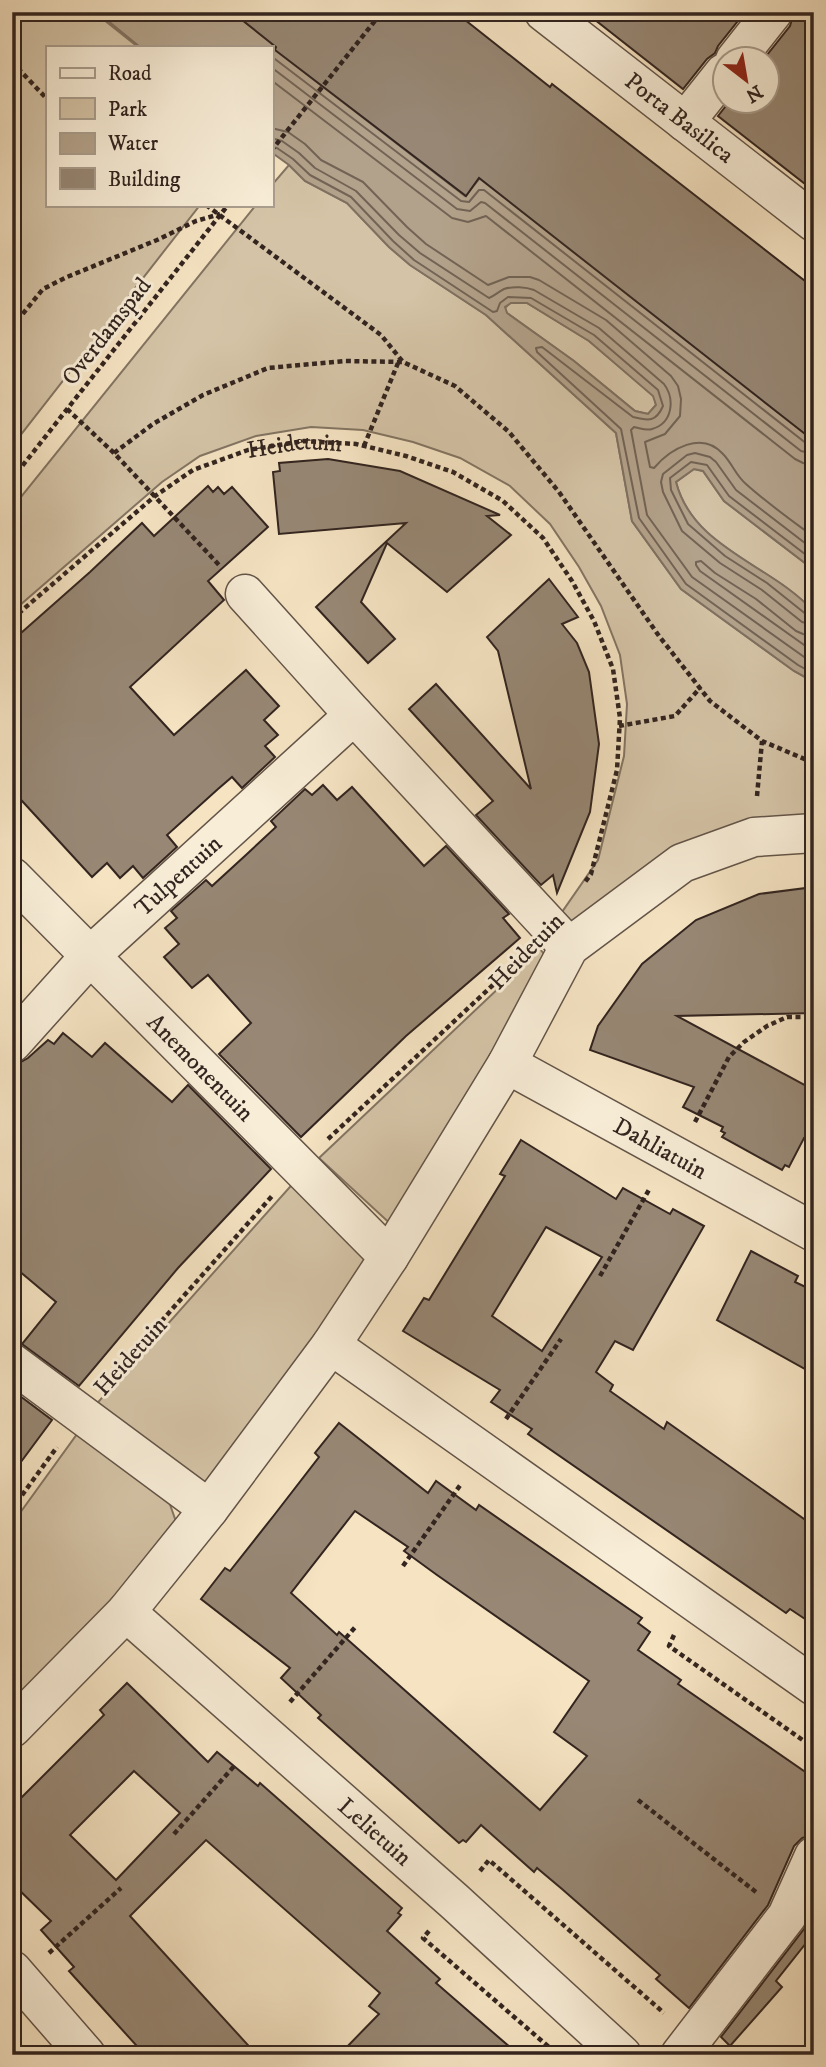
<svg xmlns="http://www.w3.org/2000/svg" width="826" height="2067" viewBox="0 0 826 2067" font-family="'IM FELL DW Pica',serif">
	<rect width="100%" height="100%" fill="#f5e3c2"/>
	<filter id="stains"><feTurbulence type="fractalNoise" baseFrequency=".00286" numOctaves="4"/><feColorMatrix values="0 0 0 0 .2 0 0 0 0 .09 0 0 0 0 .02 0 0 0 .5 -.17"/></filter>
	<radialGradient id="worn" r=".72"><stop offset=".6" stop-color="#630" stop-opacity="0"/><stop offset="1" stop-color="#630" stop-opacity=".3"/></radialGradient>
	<g fill="#d4c3a6" stroke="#837462" stroke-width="2">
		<polygon points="12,12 94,12 138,47 47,47 47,205 200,205 12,446 12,306 17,281 12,263"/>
		<polygon points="289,165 305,181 347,203 389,247 410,265 486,315 616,433 632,521 681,589 794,671 814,682 814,820 577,933 560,915 598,860 624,756 627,704 620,655 601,606 579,567 550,524 510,486 460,458 413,442 363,430 311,427 256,436 200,456 162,482 12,612 12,508 256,205 271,205 271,186"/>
		<polygon points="510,303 527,303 589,341 654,396 656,405 648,414 635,411 574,361 507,313 505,308"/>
		<path d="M694 469 703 471 724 501 814 570V612C772 565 693 549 676 482Z"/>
		<polygon points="540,949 551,963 396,1229 319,1158"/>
		<polygon points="297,1179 373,1265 212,1487 92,1409"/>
		<polygon points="80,1430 167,1496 180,1533 12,1716 12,1524"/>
	</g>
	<path fill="#b3a28b" stroke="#7f7060" stroke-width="2" fill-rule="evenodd" d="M97 12H232L276 47 275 50 465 196 480 178 814 440V570L724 501 703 471 694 469 676 482C693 549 773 565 814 612V682L794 671 681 589 632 521 616 433 486 315 410 265 389 247 347 203 305 181 289 165 271 152V47H140ZM511 303H527L589 341 653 396 656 405 648 414 635 411 574 361 507 313 505 307Z"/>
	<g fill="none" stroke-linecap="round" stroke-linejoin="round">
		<g stroke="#726355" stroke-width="2">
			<polyline points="271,56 461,201 469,202 479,190 484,190 807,444 814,445"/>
			<polyline points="271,67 457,209 470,211 481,202 485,203 801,451 814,454"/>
			<polyline points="271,80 452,218 468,222 486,216 795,459 803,463 814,465"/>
			<path d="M271 128 288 132 305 144 321 160 363 182 407 227 426 244 488 285 509 277H530L539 280 606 320 671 376 678 386 681 399 680 416 665 434 645 442 650 467 654 468C670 449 702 430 723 454 732 463 736 476 746 484 767 503 791 520 814 537"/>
			<path d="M271 138 282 141 299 153 315 168 356 191 399 235 420 253 489 298C494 296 498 292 504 289 513 286 526 287 534 290L599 328 664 384C675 399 673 423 652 429 646 431 640 428 634 427L631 430 647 515 692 577 814 664"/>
			<path d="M271 147 277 148 293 159 310 175 351 197 393 241 414 260 493 312 497 311 500 303 508 297 531 298 594 335 658 390 663 406C656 422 649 421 633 417L542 347 536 348 537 352 621 429 639 518 686 584 798 665 814 674"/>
			<polyline points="814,550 736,490 716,462 710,457 695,453 687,455 663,474 661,482 663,492 682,531 720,563 762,590 802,622 814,625"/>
			<polyline points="814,561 729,496 707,465 691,462 670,478 671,490 688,524 725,556 767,583 807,615 814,616"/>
			<polyline points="814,636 803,634 796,631 756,599 715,573 701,561 696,562 696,565 700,571 814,652"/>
		</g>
	</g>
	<g fill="#978774" stroke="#32241f" stroke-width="2" fill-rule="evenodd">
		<polygon points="232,12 455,12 550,87 552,84 814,288 814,441 479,178 466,196 275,50 276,47"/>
		<polygon points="585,12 745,12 718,46 715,53 707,59 683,89"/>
		<polygon points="794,12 814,12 814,191 718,116 729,102 766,102 766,60 763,60 790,26"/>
		<polygon points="328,459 400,471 500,515 487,516 511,535 447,592 387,543 361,602 395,639 368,663 316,607 406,523 279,534 273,472 280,471 279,463"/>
		<polygon points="208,486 213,492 218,487 224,494 232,487 268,527 208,581 224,600 130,687 174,735 246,670 279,706 264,720 278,735 265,746 275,757 242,788 232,777 218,789 167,835 177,847 143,878 133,866 120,878 107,863 92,877 12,790 12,641 90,572 142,523 154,536"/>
		<polygon points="549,579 578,617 562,624 577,643 589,672 599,744 590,812 557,893 553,875 541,885 476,815 493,801 409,709 436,684 531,789 498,651 487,637"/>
		<polygon points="323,785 337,800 352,787 424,866 446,846 509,914 503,918 520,938 406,1036 301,1137 219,1054 251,1023 208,975 192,988 164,957 179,944 165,928 177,918 171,911 206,880 212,886 247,854 276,827 271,821 305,789 312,795"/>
		<polygon points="814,887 814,1013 677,1016 814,1090 814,1143 804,1138 789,1167 785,1165 782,1170 722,1137 725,1133 721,1131 723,1127 683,1107 694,1087 590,1050 598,1026 642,964 696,920 759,894"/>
		<polygon points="63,1033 92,1057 105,1043 172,1102 188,1085 271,1169 178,1268 79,1386 22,1344 56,1302 12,1265 12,1064 19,1063 28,1058 48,1040 54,1044"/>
		<path d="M521 1140 616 1199 623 1188 670 1214 673 1209 704 1226 633 1350 615 1341 596 1372 613 1385 610 1391 664 1429 667 1422 814 1526V1625L790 1609 786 1613 528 1434 532 1429 491 1402 500 1390 403 1331 424 1298 429 1300 505 1176 500 1174ZM546 1227 602 1257 542 1351 492 1316Z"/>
		<polygon points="751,1251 798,1276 795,1282 814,1291 814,1374 717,1320"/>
		<polygon points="12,1390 52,1420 12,1474"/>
		<path d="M339 1423 428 1493 436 1481 476 1510 479 1505 642 1618 638 1623 650 1632 638 1650 681 1680 678 1684 814 1778V1834L802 1838 794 1846 768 1905 689 2008 656 1979 660 1975 562 1889 537 1868 534 1872 481 1825 466 1842 463 1840 459 1843 318 1718 321 1715 281 1678 290 1668 201 1599 225 1568 230 1571 275 1514 319 1457 315 1453ZM355 1511 408 1547 404 1551 437 1575 589 1681 554 1732 587 1756 540 1810 339 1632 337 1635 291 1593Z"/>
		<path d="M127 1683 208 1762 217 1752 258 1786 260 1783 402 1908 398 1913 401 1915 387 1931 440 1979 436 1983 519 2055H339L379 2014 369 2006 380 1993 206 1840 130 1916 257 2055H145L69 1971 74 1967 41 1930 51 1921 12 1883V1807L104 1715 100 1710ZM134 1771 180 1813 116 1880 70 1835Z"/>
		<polygon points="814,1910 814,1933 776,1981 782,1987 730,2046 721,2037 804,1929"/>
	</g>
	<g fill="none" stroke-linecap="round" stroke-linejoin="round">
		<defs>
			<g id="minor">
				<path id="s2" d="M544 12 814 222"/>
				<polyline points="735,60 773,12"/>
				<polyline points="685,122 724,73"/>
				<polyline points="245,594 354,715"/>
				<path id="s3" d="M12 877 389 1257"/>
				<path id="s4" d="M12 1043 91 955 354 715 569 947"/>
				<path id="s5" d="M507 1064 814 1232"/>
				<polyline points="331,1345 814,1686"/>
				<polyline points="12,1363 209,1509"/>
				<path id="s6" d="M126 1612 454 1901 622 2055"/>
				<polyline points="12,1728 126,1612 209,1509 331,1345 389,1257 507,1064 569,947 682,863 754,837 814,833"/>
				<polyline points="12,1970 86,2055"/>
				<polyline points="680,2055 787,1916 814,1856"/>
			</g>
		</defs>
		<use href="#minor" stroke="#635448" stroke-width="41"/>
		<g stroke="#32241f" stroke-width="4.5" stroke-dasharray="5 3.5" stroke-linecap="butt">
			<polyline points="12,62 47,99"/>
			<polyline points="271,151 382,12"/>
			<polyline points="206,205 381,335 403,362"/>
			<polyline points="12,327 43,289 67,277 157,240 196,221 220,214"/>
			<polyline points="67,409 114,453 220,566"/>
			<polyline points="364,446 398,363"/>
			<polyline points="114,453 153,424 203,395 268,368 345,361 403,362 455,386 509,432 559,492 659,636 710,701 762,741 814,763"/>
			<polyline points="12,479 228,205"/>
			<path id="s1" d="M12 619 155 496 193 470 248 450 304 441 356 444 406 456 453 472 503 501 543 538 572 581 594 621 613 669 620 718 617 770 591 874 585 882"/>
			<polyline points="619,726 675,716 700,688"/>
			<polyline points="757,796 762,741"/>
			<polyline points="695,1122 729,1057 744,1042 767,1026 787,1017 814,1017"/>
			<polyline points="328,1139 509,970"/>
			<polyline points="600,1276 650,1188"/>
			<polyline points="105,1385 273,1195"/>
			<polyline points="506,1419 561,1339"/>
			<polyline points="12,1509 57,1447"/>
			<polyline points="403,1566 461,1484"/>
			<polyline points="674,1635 669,1646 814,1748"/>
			<polyline points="290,1702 357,1625"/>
			<polyline points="638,1800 756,1892"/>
			<polyline points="174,1834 236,1764"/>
			<polyline points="480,1871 489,1860 664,2013"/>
			<polyline points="429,1931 423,1938 550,2048"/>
			<polyline points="49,1953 121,1888"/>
		</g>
		<use href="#minor" stroke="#f8edd7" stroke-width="38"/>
	</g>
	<g text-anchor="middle" stroke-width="6" stroke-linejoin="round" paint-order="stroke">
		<g font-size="24" fill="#32241f" stroke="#f8edd7">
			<text dy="8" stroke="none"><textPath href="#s2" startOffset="172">Porta Basilica</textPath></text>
			<text transform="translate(106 331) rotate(-52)" y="8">Overdamspad</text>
			<text dy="8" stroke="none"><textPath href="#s1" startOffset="340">Heidetuin</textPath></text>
			<text dy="8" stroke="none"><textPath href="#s4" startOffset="236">Tulpentuin</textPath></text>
			<text transform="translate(526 951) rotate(-46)" y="8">Heidetuin</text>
			<text dy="8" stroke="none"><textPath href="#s3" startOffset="268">Anemonentuin</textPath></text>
			<text dy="8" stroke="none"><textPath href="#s5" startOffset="175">Dahliatuin</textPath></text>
			<text transform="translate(130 1356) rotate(-48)" y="8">Heidetuin</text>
			<text dy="8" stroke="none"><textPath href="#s6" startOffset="332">Lelietuin</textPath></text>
		</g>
	</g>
	<rect width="826" height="2067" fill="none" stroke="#f5e3c2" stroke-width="42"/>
	<rect x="14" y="14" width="798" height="2039" fill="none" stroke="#32241f" stroke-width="3.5"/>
	<rect x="21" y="21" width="784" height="2025" fill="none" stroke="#32241f" stroke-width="2"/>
	<rect x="46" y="46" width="228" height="161" fill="#f8edd7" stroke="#a99d8d" stroke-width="2"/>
	<rect x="60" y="68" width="35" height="10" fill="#f8edd7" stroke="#a99d8d" stroke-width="2"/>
	<text x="108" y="80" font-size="21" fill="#32241f">Road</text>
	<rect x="60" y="98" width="35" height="21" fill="#d4c3a6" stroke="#a99d8d" stroke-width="2"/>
	<text x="108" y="116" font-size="21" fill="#32241f">Park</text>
	<rect x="60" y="133" width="35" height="21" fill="#b3a28b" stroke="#a99d8d" stroke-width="2"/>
	<text x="108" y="150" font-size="21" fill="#32241f">Water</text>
	<rect x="60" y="168" width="35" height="21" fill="#978774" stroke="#a99d8d" stroke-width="2"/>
	<text x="108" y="186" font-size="21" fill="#32241f">Building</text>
	<g transform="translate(746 80) rotate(149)"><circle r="33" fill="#f8edd7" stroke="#a99d8d" stroke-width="2"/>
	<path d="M0-5L12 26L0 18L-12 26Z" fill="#8f2418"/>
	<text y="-10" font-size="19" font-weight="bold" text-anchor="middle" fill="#32241f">N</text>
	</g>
	<rect width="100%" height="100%" filter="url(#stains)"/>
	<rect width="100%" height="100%" fill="url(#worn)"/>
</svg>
